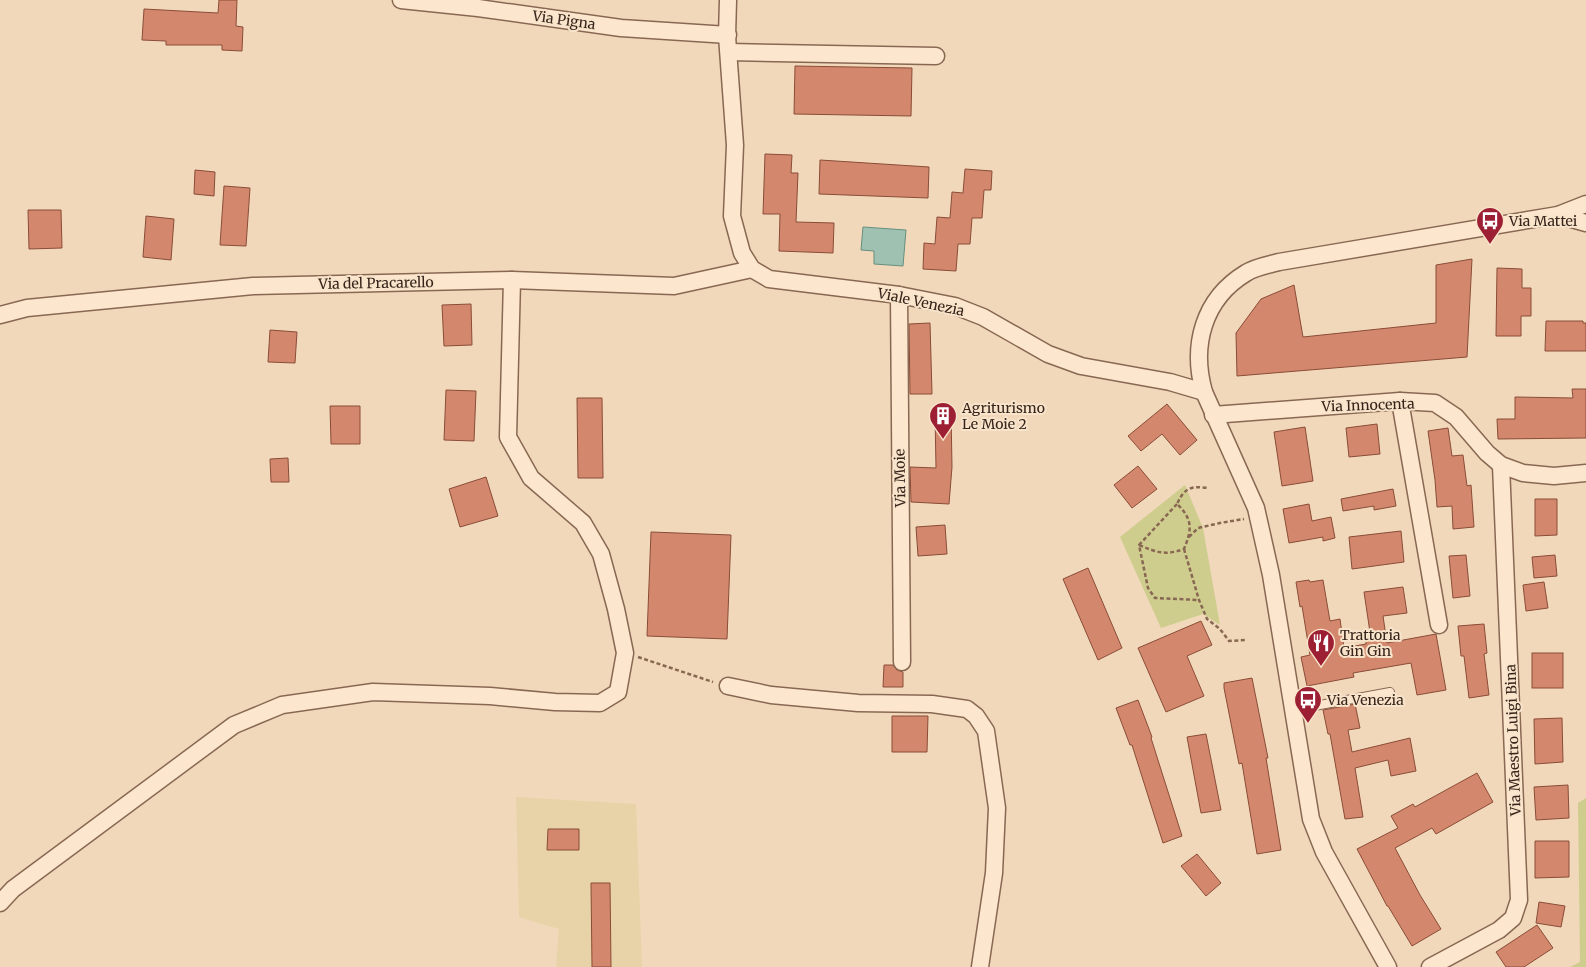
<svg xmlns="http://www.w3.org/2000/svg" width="1586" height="967" viewBox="0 0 1586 967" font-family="Merriweather,serif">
	<rect width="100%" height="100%" fill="#f1d8ba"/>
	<polygon fill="#e7d3a7" points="516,797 636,804 642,967 556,967 559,929 519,917"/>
	<g fill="#cfcd8e">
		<polygon points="1185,485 1203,528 1220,625 1203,614 1161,628 1120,537"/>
		<polygon points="1586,798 1586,967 1570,967 1580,962 1578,803"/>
	</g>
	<polygon fill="#9fc1b2" stroke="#668f7f" points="863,227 906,230 903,266 874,264 874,251 861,250"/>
	<g fill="#d3886d" stroke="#8a4c37">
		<polygon points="219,0 237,0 236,26 243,27 242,51 222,50 222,45 166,45 166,41 142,40 144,9 218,13"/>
		<polygon points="795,66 912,68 911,116 794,114"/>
		<polygon points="765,154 792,155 791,173 798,173 796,222 834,223 833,253 779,251 780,214 763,214"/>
		<polygon points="820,160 929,167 928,198 819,194"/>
		<polygon points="965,169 992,171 991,190 984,190 982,218 972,218 970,244 958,244 956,271 923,269 924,243 935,244 937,217 950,218 952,192 963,193"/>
		<polygon points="195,170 215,172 214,196 194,194"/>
		<polygon points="224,186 250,188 246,246 220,245"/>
		<polygon points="28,210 61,210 62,248 29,249"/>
		<polygon points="146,216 174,219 171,260 143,257"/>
		<polygon points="1472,259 1467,357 1237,376 1236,333 1261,299 1294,285 1303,337 1436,323 1436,265"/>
		<polygon points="1497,268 1522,269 1522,288 1531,288 1531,316 1521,316 1521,336 1496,336"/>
		<polygon points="471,304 472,345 444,346 442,305"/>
		<polygon points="1546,321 1583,321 1583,323 1586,323 1586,351 1545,351"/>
		<polygon points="930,323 932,394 910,394 909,324"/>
		<polygon points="270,330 297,332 295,363 268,362"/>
		<polygon points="1572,389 1586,389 1586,438 1498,439 1497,419 1515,419 1515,397 1573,398"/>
		<polygon points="446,390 476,391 474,441 444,440"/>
		<polygon points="577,398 602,398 603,478 578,478"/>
		<polygon points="1167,404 1197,440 1180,455 1162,434 1141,451 1128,436"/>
		<polygon points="330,406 360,406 360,444 331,444"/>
		<polygon points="951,412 952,467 949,504 911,502 910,467 936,468 935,413"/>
		<polygon points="1377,424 1380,454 1349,457 1346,428"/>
		<polygon points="1305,427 1313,481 1282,486 1274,432"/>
		<polygon points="1448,428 1452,456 1463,455 1467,486 1471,485 1474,527 1453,529 1452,506 1437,507 1435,480 1428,431"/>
		<polygon points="288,458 289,482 271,482 270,459"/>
		<polygon points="1138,466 1157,489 1132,508 1114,485"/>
		<polygon points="486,477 498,516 460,527 449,489"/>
		<polygon points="1393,489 1396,506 1374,510 1374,506 1343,511 1341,499"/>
		<polygon points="1535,499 1557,499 1557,535 1535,536"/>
		<polygon points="1309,504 1312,521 1331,517 1335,538 1323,541 1323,537 1289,543 1283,509"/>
		<polygon points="945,525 947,554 918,556 916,527"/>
		<polygon points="1401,531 1404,562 1352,569 1349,537"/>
		<polygon points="651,532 731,535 727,639 647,636"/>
		<polygon points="1466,555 1470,596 1453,598 1449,556"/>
		<polygon points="1555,555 1557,576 1534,578 1532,557"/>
		<polygon points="1088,568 1122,648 1098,660 1063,579"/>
		<polygon points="1309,580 1310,582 1323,580 1330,621 1340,619 1344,648 1366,644 1366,640 1371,639 1364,592 1403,587 1407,613 1383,616 1387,643 1436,634 1446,690 1417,695 1411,663 1353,673 1354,677 1307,686 1301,657 1310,655 1302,606 1300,607 1296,582"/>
		<polygon points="1544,582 1548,608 1526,611 1523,585"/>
		<polygon points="1201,621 1212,645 1187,656 1204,696 1166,712 1138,648"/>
		<polygon points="1484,624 1487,653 1484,654 1489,695 1469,698 1464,656 1461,656 1458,626"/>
		<rect x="1532" y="653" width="31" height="35"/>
		<polygon points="884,665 893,665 897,670 903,672 903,687 883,687"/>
		<polygon points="1252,678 1268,758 1266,758 1281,850 1257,854 1242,763 1239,764 1224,688 1224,683"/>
		<polygon points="1138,700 1152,737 1151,738 1182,836 1163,843 1132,745 1130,745 1116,708"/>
		<polygon points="1355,704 1360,728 1348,730 1352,752 1410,738 1416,771 1391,776 1388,760 1355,768 1363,817 1345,819 1330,734 1328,734 1323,710"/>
		<polygon points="892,716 928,716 927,752 892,752"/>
		<polygon points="1562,718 1563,762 1535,764 1534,719"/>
		<polygon points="1206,734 1221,810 1201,813 1187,737"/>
		<polygon points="1477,773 1493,802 1436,834 1432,828 1395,848 1420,895 1441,929 1412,946 1388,906 1387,906 1357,849 1398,828 1391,816 1413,804 1415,807"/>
		<polygon points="1568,785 1569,818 1536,820 1534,787"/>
		<polygon points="548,829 579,829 579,850 547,850"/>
		<polygon points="1535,841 1569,841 1569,877 1535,878"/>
		<polygon points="1197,854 1221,883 1206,896 1181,866"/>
		<polygon points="591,883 610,883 611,967 592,967"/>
		<polygon points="1539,902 1565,906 1561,927 1536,923"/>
		<polygon points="1537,925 1553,948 1524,967 1506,967 1496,952"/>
	</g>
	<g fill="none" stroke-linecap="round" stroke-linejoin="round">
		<defs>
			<polyline id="lane" points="1293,710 1390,692"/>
			<g id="street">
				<polyline points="401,0 478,8 621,28 728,35"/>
				<polyline points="728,0 727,36 735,145 732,216 742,253 752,269 769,279 899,295 955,306 983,317 1048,354 1081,366 1170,382 1204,392"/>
				<polyline points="729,52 936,56"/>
				<polyline points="1558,215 1586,223"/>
				<polyline points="899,295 902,662"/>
				<polyline points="0,315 27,308 253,286 512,280 674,286 752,269"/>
				<polyline points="1400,401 1439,625"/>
				<polyline points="1213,415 1400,401 1435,403 1456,417 1487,453 1501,465 1523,473 1554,476 1586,473"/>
				<polyline points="728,686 771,695 858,703 932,704 967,709 976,716 986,731 997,808 994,873 980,967"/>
				<polyline points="0,903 13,889 234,725 282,705 373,692 490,696 555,702 600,703 618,692 625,653 616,609 601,554 583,523 531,478 508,437 512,280"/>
				<path d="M1388 967 1324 852 1311 819 1271 575 1256 508 1204 392C1191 346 1203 299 1246 273 1255 267 1268 265 1279 262L1558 215 1586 204"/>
				<polyline points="1430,967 1499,930 1513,918 1519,900 1501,465"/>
			</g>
		</defs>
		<use href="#lane" stroke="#896853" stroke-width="10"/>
		<use href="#street" stroke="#896853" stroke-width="19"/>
		<g stroke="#896853" stroke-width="2.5" stroke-dasharray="4 2.5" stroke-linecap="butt">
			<polyline points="1177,504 1139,545 1148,588 1155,598 1199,600"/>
			<polyline points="1189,537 1198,528 1220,523 1244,519"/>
			<path d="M1139 545C1156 552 1165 556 1184 549 1192 530 1193 519 1177 504 1185 487 1191 486 1208 488"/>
			<polyline points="1184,549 1199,600 1207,619 1220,629 1229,641 1247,640"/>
			<polyline points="638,657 713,682"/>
		</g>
		<use href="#lane" stroke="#fce7ce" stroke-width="8"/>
		<use href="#street" stroke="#fce7ce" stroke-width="16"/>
	</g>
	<defs>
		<symbol id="bus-pin" viewBox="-11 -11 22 30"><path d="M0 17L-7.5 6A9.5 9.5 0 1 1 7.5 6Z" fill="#9d1f33" stroke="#f8e4ca"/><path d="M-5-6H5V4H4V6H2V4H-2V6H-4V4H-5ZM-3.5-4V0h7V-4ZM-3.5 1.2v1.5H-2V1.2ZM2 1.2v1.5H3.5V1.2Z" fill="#fff"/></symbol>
		<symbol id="building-pin" viewBox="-11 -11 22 30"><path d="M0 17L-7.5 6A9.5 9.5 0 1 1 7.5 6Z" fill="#9d1f33" stroke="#f8e4ca"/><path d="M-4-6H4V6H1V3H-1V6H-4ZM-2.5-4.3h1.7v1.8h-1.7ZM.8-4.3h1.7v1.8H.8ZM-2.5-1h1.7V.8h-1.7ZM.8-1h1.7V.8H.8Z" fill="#fff"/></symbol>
		<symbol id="restaurant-pin" viewBox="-11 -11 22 30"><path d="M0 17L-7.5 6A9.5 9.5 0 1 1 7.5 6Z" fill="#9d1f33" stroke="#f8e4ca"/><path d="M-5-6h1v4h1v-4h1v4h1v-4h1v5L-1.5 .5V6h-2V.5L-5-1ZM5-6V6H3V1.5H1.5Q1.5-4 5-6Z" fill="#fff"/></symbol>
	</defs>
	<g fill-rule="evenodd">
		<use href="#bus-pin" x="1474" y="205" width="32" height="43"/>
		<use href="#building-pin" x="927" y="400" width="32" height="43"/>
		<use href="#restaurant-pin" x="1305" y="627" width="32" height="43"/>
		<use href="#bus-pin" x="1292" y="684" width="32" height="43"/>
	</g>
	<g text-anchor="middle" stroke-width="4" stroke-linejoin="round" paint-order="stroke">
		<g font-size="14" fill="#37231a" stroke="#f8e4ca">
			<text transform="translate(564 20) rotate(8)" y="5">Via Pigna</text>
			<text transform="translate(376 283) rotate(-1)" y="5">Via del Pracarello</text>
			<text transform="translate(921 302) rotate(12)" y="5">Viale Venezia</text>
			<text transform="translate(1368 405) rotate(-2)" y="5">Via Innocenta</text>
			<text transform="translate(900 478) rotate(-91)" y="5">Via Moie</text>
			<text transform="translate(1513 740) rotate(-92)" y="5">Via Maestro Luigi Bina</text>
		</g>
		<g font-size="14" fill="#37231a" stroke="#f8e4ca" text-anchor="start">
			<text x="1509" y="226">Via Mattei</text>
			<text x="962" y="413">Agriturismo<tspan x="962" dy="16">Le Moie 2</tspan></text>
			<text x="1340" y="640">Trattoria<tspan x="1340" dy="16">Gin Gin</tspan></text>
			<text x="1327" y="705">Via Venezia</text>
		</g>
	</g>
</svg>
